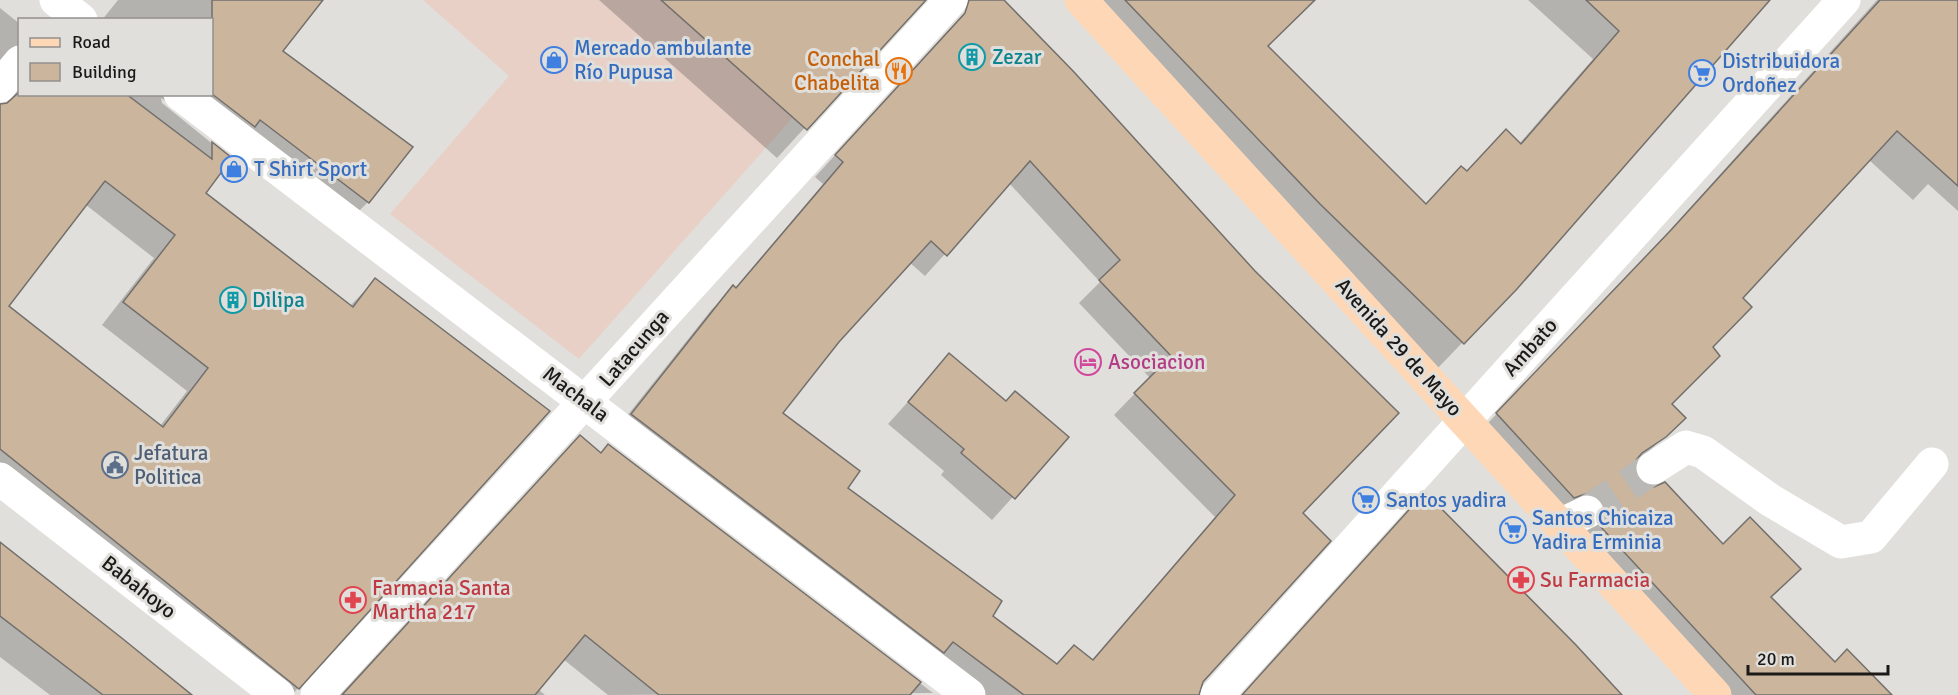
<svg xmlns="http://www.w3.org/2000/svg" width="1958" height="695" viewBox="0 0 1958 695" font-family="Signika,sans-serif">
	<rect width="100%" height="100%" fill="#e1dfdb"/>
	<polygon fill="#e8d0c6" points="423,0 661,0 793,117 579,359 390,214 509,76"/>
	<g fill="#0003" fill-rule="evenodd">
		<path d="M118 0H321L281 51 368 202 346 224 161 98 162 103 230 158 204 193 350 306 375 280 298 688 292 695 0 490V106L5 105 17 89 0 65V8L20 24V94H212V20H102ZM86 205 154 258 102 325 187 391 160 426 7 307Z"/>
		<polygon points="599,0 922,0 777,158"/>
		<path d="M977 0H1002L1301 513 1202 682 1197 695H973L611 436 712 309 735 288 823 184 815 177ZM1009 183 1100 282 1079 303 1150 378 1114 415 1215 517 1091 661 1074 647 1056 665 991 616 846 488 781 414 838 341 909 262 925 276Z"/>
		<polygon points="1072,0 1313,0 1266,46 1425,205 1466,172 1506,131 1519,144 1593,59 1528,0 1769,0 1515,288 1435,371"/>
		<polygon points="1877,0 1958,0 1958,211 1928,184 1913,200 1869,160 1741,298 1711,347 1670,404 1683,418 1633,467 1636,479 1770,598 1835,664 1890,695 1702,695 1469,443 1643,260"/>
		<polygon points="950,355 1005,402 1067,437 992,520 941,475 944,471 888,424"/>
		<polygon points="580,437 600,454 608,446 933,693 608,695 563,659 538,689 545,695 340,695"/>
		<polygon points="0,544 189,695 50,695 0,657"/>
	</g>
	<g fill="#cbb59c" stroke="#726f6c" stroke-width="1.5" fill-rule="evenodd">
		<polygon points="212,0 323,0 283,51 413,147 369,203 260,120 255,127 212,94"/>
		<polygon points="661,0 926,0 807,130"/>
		<path d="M969 0H1004L1074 72 1255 271 1399 413 1303 513 1331 541 1203 682 1199 695H1024L953 642 944 653 631 414 733 285 736 288 843 162 835 155 965 13ZM1030 161 1120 260 1099 280 1171 356 1134 393 1235 495 1093 660 1074 645 1057 664 993 616 1002 601 848 488 860 471 783 413 839 342 931 241 947 256Z"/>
		<polygon points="1125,0 1315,0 1268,46 1426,204 1461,166 1467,171 1506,129 1521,144 1619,31 1586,0 1770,0 1517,289 1464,344 1320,204"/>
		<polygon points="1880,0 1958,0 1958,186 1897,131 1743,298 1752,307 1713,347 1720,356 1672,404 1686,418 1666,437 1642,453 1636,460 1634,468 1637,478 1645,485 1654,487 1665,482 1723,544 1750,517 1801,569 1771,597 1835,662 1847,649 1892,695 1756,695 1599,525 1606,513 1604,503 1598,497 1588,493 1574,498 1496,413 1671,230"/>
		<path d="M17 94H126L212 159V142L232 158 206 193 353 307 375 278 550 411 299 689 0 449V104L7 103ZM105 181 175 235 123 302 208 368 163 427 9 306Z"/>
		<polygon points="949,353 1006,401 1015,391 1069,437 1015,499 961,453 964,449 908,402"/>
		<polygon points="580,435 601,453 608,444 921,682 910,695 659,695 585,635 535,695 342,695"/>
		<polygon points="1425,492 1576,645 1622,695 1242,695"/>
		<polygon points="0,542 123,639 192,695 103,695 0,616"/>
	</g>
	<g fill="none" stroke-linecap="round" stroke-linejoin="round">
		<polyline stroke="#b9b8b4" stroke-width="33" stroke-dasharray="33 16" stroke-linecap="butt" points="1587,512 1653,468"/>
		<g stroke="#fff" stroke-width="33">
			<polyline points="56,0 81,20"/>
			<polyline points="0,86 20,62"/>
			<polyline points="180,94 969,695"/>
			<polyline points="1653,468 1686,447 1703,452 1770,500 1841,542 1871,537 1932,464"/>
			<polyline points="0,479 278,695"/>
			<polyline points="1560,525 1587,512"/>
			<polyline points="317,695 951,0"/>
			<polyline points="1217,695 1844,0"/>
		</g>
		<polyline stroke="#fed8b6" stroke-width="33" points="1081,0 1715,695"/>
	</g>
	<defs>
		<symbol id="building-ring" viewBox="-11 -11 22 22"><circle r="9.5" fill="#e1dfdb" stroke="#0f9aa8" stroke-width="1.5"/><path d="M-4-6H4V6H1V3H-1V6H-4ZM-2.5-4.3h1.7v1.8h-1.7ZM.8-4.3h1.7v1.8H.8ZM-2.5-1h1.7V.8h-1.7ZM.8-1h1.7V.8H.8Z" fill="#0f9aa8"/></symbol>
		<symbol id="shop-ring" viewBox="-11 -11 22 22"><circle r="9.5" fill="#e1dfdb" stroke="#3f7fe0" stroke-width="1.5"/><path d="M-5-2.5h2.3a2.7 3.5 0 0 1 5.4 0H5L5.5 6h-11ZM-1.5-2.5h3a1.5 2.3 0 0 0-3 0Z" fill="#3f7fe0"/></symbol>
		<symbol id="restaurant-ring" viewBox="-11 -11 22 22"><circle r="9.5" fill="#e1dfdb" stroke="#e8710a" stroke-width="1.5"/><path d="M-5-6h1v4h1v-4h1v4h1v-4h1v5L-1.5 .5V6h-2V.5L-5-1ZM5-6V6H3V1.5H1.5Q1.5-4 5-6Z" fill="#e8710a"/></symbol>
		<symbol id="supermarket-ring" viewBox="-11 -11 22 22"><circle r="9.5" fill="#e1dfdb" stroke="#3f7fe0" stroke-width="1.5"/><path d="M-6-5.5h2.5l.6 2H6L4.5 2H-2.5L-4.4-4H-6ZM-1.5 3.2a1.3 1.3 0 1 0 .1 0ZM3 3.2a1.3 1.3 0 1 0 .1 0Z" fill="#3f7fe0"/></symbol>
		<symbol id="hotel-ring" viewBox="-11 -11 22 22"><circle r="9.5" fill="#e1dfdb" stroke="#d1479c" stroke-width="1.5"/><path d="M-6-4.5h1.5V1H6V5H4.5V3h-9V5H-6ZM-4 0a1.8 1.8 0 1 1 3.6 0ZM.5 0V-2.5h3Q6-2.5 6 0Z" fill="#d1479c"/></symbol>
		<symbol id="civic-ring" viewBox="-11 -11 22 22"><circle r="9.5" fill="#e1dfdb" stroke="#5c6f8a" stroke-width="1.5"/><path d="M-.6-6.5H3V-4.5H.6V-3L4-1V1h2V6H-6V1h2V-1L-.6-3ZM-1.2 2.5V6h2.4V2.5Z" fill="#5c6f8a"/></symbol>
		<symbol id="pharmacy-ring" viewBox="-11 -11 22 22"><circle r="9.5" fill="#e1dfdb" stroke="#e0444e" stroke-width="1.5"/><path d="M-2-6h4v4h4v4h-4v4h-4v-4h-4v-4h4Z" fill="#e0444e"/></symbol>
	</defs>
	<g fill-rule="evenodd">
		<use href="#building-ring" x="957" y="42" width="30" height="30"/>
		<use href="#shop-ring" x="539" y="45" width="30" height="30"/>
		<use href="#restaurant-ring" x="884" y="56" width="30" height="30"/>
		<use href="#supermarket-ring" x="1687" y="58" width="30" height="30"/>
		<use href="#shop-ring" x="219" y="154" width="30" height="30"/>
		<use href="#building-ring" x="218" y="285" width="30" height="30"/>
		<use href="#hotel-ring" x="1073" y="347" width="30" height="30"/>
		<use href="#civic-ring" x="100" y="450" width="30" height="30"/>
		<use href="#supermarket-ring" x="1351" y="485" width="30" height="30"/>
		<use href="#supermarket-ring" x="1498" y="515" width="30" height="30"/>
		<use href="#pharmacy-ring" x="1506" y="565" width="30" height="30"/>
		<use href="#pharmacy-ring" x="338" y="585" width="30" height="30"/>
	</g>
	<g text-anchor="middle" stroke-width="6" stroke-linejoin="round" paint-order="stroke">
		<g font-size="21" fill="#366cbe" stroke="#e1dfdb" text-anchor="start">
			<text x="574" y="55">Mercado ambulante<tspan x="574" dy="24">Río Pupusa</tspan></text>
			<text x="1722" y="68">Distribuidora<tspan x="1722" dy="24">Ordoñez</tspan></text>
			<text x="254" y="176">T Shirt Sport</text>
			<text x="1386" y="507">Santos yadira</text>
			<text x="1532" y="525">Santos Chicaiza<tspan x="1532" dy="24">Yadira Erminia</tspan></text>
		</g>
		<g font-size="21" fill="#0d838f" stroke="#e1dfdb" text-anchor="start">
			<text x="992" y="64">Zezar</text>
			<text x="252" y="307">Dilipa</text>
		</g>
		<g font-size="21" fill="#c56008" stroke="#e1dfdb" text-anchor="end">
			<text x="880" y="66">Conchal<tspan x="880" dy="24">Chabelita</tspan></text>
		</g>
		<g font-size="21" fill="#1b1a19" stroke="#e1dfdb">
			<text transform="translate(1399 347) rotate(48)" y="7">Avenida 29 de Mayo</text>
			<text transform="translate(1530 347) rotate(-48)" y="7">Ambato</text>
			<text transform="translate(634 348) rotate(-49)" y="7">Latacunga</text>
			<text transform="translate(576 394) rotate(37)" y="7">Machala</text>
			<text transform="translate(139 587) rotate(38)" y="7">Babahoyo</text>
		</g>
		<g font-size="21" fill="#b23c85" stroke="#e1dfdb" text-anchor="start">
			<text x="1108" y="369">Asociacion</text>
		</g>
		<g font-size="21" fill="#4e5e75" stroke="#e1dfdb" text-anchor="start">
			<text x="134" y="460">Jefatura<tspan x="134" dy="24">Politica</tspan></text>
		</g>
		<g font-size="21" fill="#be3a42" stroke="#e1dfdb" text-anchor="start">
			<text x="1540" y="587">Su Farmacia</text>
			<text x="372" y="595">Farmacia Santa<tspan x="372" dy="24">Martha 217</tspan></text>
		</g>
	</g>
	<rect x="18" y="18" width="195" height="78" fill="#e1dfdb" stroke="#92908d" stroke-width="1.5"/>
	<rect x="30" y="38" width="30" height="9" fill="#fed8b6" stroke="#92908d" stroke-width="1.5"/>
	<text x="72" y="48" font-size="18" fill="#1b1a19">Road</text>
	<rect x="30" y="63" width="30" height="18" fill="#cbb59c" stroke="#92908d" stroke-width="1.5"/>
	<text x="72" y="78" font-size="18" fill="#1b1a19">Building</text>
	<path d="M1748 665v9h140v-9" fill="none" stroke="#1b1a19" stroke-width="3"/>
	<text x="1757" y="665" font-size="18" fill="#1b1a19" stroke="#e1dfdb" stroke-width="4.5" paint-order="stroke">20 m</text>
</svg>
